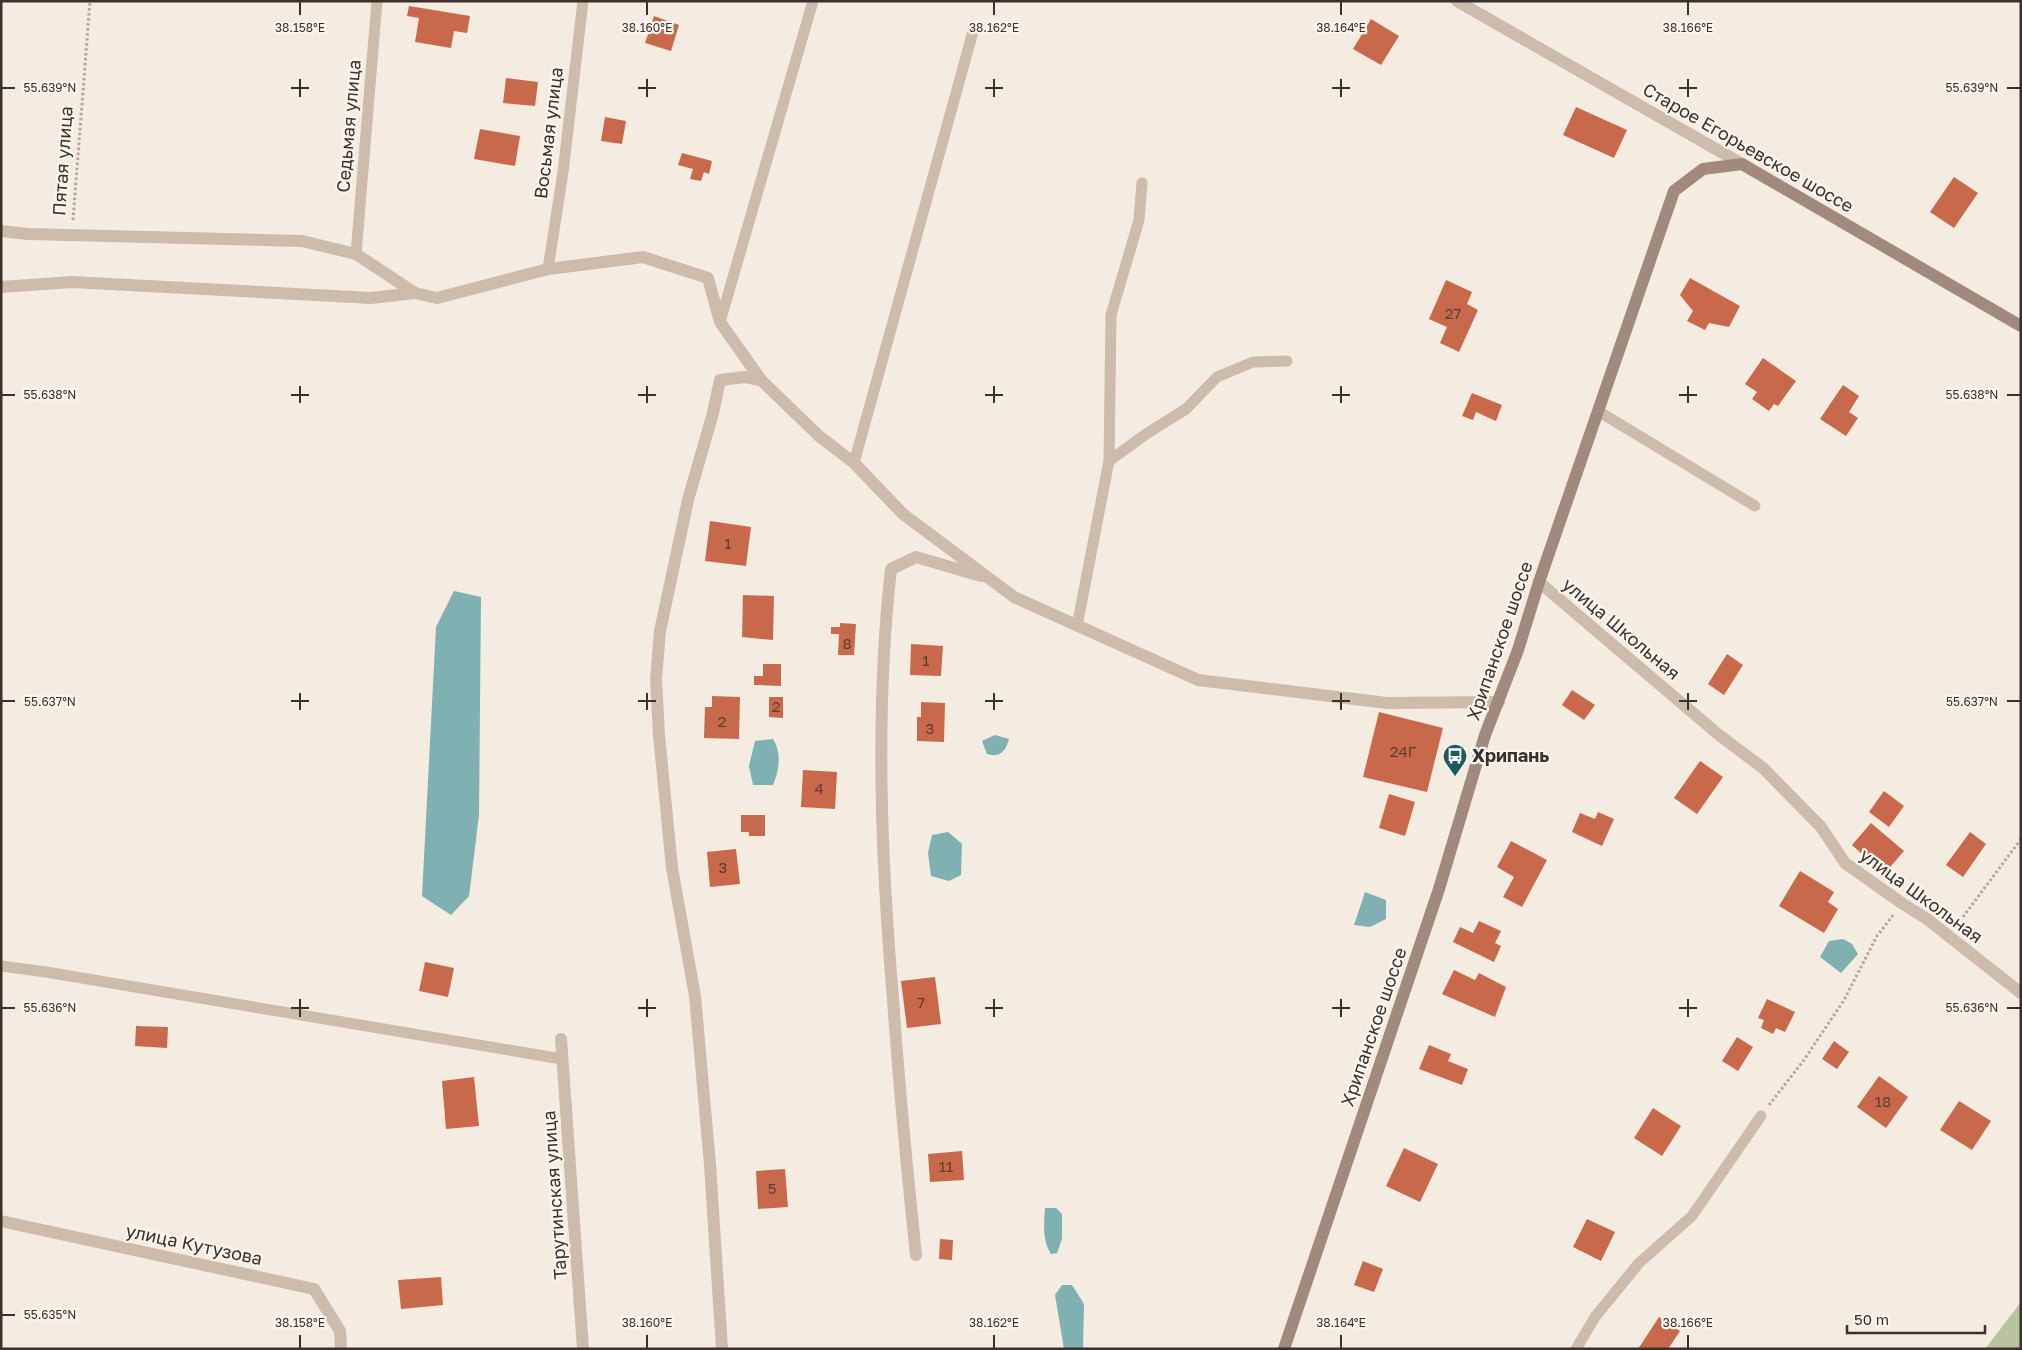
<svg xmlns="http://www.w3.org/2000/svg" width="2022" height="1350" viewBox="0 0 2022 1350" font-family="'Golos Text',sans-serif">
	<rect width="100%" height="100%" fill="#f4ebe1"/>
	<polygon fill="#b8c4a0" points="2021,1302 2021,1349 1985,1349"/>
	<g fill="#7fb0b2">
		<polygon points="454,591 481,597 479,815 469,896 451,915 422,896 436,627"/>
		<path d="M995 735 1009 739C1006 751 1000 758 987 754L982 741Z"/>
		<path d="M773 739C782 753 779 771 773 785H753L749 766 755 741Z"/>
		<polygon points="948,832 962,844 961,875 949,881 931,876 928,853 932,835"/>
		<polygon points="1365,892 1386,900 1386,919 1370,927 1354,925"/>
		<polygon points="1843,939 1852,944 1858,954 1841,973 1820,957 1829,941"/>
		<path d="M1045 1208H1056L1062 1214V1239L1057 1253 1051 1254C1042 1240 1044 1224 1045 1208Z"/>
		<polygon points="1062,1285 1072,1285 1084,1304 1083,1349 1064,1349 1055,1295"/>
	</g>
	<g fill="#c8694b">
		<polygon points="409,6 470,16 467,33 454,31 451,48 415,42 419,18 407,16"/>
		<polygon points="654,16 679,25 671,51 645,43"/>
		<polygon points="1371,19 1399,36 1381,65 1353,49"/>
		<polygon points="506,78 538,82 535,106 503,103"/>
		<polygon points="1576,107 1627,130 1614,158 1563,135"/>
		<polygon points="605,117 626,121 622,144 601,141"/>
		<polygon points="480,129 520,136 515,166 474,159"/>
		<polygon points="682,153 712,161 709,174 704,172 701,181 690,179 693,169 678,165"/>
		<polygon points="1954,177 1978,193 1954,228 1930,212"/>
		<polygon points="1690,278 1740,306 1729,327 1709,323 1705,330 1687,321 1693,311 1680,295"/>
		<polygon points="1446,280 1472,292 1467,304 1478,310 1459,352 1440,343 1447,327 1429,319"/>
		<polygon points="1763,358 1796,381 1778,406 1774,404 1769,411 1752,399 1757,392 1745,384"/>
		<polygon points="1843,385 1859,396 1849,412 1858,418 1846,436 1820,419"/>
		<polygon points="1472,393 1502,405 1496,421 1476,412 1473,420 1462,416"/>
		<polygon points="710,521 751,527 746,566 705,561"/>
		<polygon points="743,595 774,596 773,640 742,637"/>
		<polygon points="840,623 856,624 854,655 838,655 839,634 831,634 831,627 840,627"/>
		<polygon points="911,644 943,646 941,676 910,675"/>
		<polygon points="1727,654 1743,665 1724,695 1708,684"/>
		<polygon points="763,664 781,664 781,686 754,685 754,676 763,676"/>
		<polygon points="1572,690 1595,705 1584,720 1562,705"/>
		<polygon points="712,696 740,697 739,739 704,738 705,707 712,707"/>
		<polygon points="769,697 783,697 783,718 769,717"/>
		<polygon points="921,702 945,703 944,742 917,741 917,717 921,717"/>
		<polygon points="1379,712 1443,728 1427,792 1363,777"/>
		<polygon points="1700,761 1723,777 1697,814 1674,798"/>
		<polygon points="803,770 837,772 835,809 801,807"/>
		<polygon points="1884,791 1904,806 1889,827 1869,812"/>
		<polygon points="1389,794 1415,802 1405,836 1379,828"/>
		<polygon points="1598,812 1614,819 1602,846 1572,832 1580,813 1595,819"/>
		<polygon points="741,815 765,815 765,836 749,836 749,832 741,832"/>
		<polygon points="1871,823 1904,851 1884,874 1852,845"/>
		<polygon points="1970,832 1986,844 1963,877 1946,865"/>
		<polygon points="1511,841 1547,860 1522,907 1503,897 1514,877 1497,867"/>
		<polygon points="736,849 740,884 710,887 707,852"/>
		<polygon points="1800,871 1834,892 1828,902 1838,909 1824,933 1779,906"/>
		<polygon points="1479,921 1501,931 1495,943 1501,946 1494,962 1453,942 1460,927 1473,933"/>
		<polygon points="425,962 454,968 448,997 419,991"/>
		<polygon points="1454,970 1475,980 1479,973 1506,987 1495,1017 1442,994"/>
		<polygon points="935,977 941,1024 907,1028 901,981"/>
		<polygon points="1767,999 1795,1012 1785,1032 1776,1028 1773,1034 1761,1028 1764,1020 1758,1018"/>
		<polygon points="136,1026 168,1027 167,1048 135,1046"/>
		<polygon points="1737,1037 1753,1047 1738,1071 1722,1061"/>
		<polygon points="1834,1041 1849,1052 1837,1069 1822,1059"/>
		<polygon points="1429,1045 1451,1054 1448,1061 1468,1069 1462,1085 1419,1069"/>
		<polygon points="1879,1076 1908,1097 1886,1128 1857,1107"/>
		<polygon points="474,1077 479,1126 446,1129 442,1081"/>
		<polygon points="1959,1101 1991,1121 1972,1150 1940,1130"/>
		<polygon points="1653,1108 1681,1126 1662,1156 1634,1138"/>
		<polygon points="1404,1148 1438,1164 1420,1202 1386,1186"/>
		<polygon points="962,1151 964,1180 930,1182 928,1154"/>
		<polygon points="785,1169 788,1207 758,1209 756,1171"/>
		<polygon points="1587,1219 1615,1232 1601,1261 1573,1247"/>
		<polygon points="940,1239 953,1240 952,1260 939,1259"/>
		<polygon points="1363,1261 1383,1269 1374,1292 1354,1285"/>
		<polygon points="441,1277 443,1305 401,1309 398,1280"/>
		<polygon points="1659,1317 1680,1331 1668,1349 1638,1349"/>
	</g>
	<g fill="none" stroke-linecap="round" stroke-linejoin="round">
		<g stroke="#b9a596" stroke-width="3" stroke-dasharray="2.5 2.5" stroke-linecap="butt">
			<polyline points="73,220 90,1"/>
			<polyline points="1957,925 2021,839"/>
			<polyline points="1769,1105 1804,1060 1844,1000 1877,936 1894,914"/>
		</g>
		<g stroke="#cdbbac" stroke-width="11">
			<polyline points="356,254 377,1"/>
			<polyline points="548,269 563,172 583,1"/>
			<polyline points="720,322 813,1"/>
			<polyline points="1598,411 1755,506"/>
			<polyline points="1109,461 1146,434 1186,409 1217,377 1253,362 1287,361"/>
			<polyline points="854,463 974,28"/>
			<polyline points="1077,626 1109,461 1111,315 1139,220 1142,183"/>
			<polyline points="1,966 46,972 562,1059"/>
			<polyline points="1576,1349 1595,1317 1639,1263 1692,1216 1761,1116"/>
		</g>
		<g stroke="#cdbbac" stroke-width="12">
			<polyline points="1457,1 1742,164"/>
			<polyline points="1,231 28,234 302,241 356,254 415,293 437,298 548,269 643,257 708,278 720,322 761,380 819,436 854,463 903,514 1014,597 1198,680 1387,703 1499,702"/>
			<polyline points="1,287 72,282 371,298 415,293"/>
			<polyline points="1539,582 1719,735 1763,768 1821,827 1845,863 1903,904 1927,919 2021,993"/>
			<polyline points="561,1039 583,1349"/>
			<polyline points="1,1221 314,1289 340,1331 341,1349"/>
			<path d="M916 1255C907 1170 899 1085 893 999 881 856 875 711 891 569L916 557 981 576"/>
			<polyline points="722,1349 710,1165 695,996 672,868 659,735 656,679 660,631 688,500 713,413 720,380 745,377 761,380"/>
		</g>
		<polyline stroke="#a18a7d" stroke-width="12" points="1284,1349 1439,889 1485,735 1518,650 1539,582 1674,191 1703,169 1742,164 2021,326"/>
	</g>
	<path fill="none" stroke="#3b302b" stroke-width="2" d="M300 2V15M647 2V15M994 2V15M1341 2V15M1688 2V15M300 79V97M647 79V97M994 79V97M1341 79V97M1688 79V97M2 88H15M291 88H309M638 88H656M985 88H1003M1332 88H1350M1679 88H1697M2007 88H2020M300 386V403M647 386V403M994 386V403M1341 386V403M1688 386V403M2 395H15M291 395H309M638 395H656M985 395H1003M1332 395H1350M1679 395H1697M2007 395H2020M300 693V710M647 693V710M994 693V710M1341 693V710M1688 693V710M2 701H15M291 701H309M638 701H656M985 701H1003M1332 701H1350M1679 701H1697M2007 701H2020M300 999V1017M647 999V1017M994 999V1017M1341 999V1017M1688 999V1017M2 1008H15M291 1008H309M638 1008H656M985 1008H1003M1332 1008H1350M1679 1008H1697M2007 1008H2020M2 1315H15M300 1335V1348M647 1335V1348M994 1335V1348M1341 1335V1348M1688 1335V1348"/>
	<defs>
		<symbol id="bus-pin" viewBox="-11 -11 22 30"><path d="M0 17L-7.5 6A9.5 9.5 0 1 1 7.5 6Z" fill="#1f5a5e" stroke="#fbf5ee"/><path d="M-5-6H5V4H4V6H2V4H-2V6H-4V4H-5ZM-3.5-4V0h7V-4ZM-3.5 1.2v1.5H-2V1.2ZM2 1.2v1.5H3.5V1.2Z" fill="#fff"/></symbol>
	</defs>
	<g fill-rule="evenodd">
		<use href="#bus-pin" x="1441" y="742" width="28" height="38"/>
	</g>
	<g text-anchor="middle" stroke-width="4.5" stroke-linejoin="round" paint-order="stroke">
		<g font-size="15" fill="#5e3e33">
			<text x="1453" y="319">27</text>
			<text x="728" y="549">1</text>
			<text x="847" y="649">8</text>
			<text x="926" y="666">1</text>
			<text x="776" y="712">2</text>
			<text x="722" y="727">2</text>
			<text x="930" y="734">3</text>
			<text x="1403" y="757">24Г</text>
			<text x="819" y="794">4</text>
			<text x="723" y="873">3</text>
			<text x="921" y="1008">7</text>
			<text x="1883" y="1107">18</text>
			<text x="946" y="1172">11</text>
			<text x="772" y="1194">5</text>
		</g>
		<g font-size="18" fill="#3b302b" stroke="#fbf5ee">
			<text transform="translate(349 126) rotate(-85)" y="6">Седьмая улица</text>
			<text transform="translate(549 133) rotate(-83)" y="6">Восьмая улица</text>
			<text transform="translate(1748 148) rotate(30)" y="6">Старое Егорьевское шоссе</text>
			<text transform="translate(63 161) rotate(-86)" y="6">Пятая улица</text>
			<text transform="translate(1621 629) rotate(40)" y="6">улица Школьная</text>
			<text transform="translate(1500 641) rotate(-71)" y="6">Хрипанское шоссе</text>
			<text transform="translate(1921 896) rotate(36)" y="6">улица Школьная</text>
			<text transform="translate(1374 1027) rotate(-71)" y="6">Хрипанское шоссе</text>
			<text transform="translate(555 1195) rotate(-94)" y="6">Тарутинская улица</text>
			<text transform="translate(194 1245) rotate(12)" y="6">улица Кутузова</text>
		</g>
		<g font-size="18" font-weight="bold" fill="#3b302b" stroke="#fbf5ee" text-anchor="start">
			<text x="1472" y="762">Хрипань</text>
		</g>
	</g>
	<g font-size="12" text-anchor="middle" fill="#3b302b" stroke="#fbf5ee" stroke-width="4.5" stroke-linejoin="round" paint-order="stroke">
		<text x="300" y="32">38.158°E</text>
		<text x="647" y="32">38.160°E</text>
		<text x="994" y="32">38.162°E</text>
		<text x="1341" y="32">38.164°E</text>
		<text x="1688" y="32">38.166°E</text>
		<text x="50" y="92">55.639°N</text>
		<text x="1972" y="92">55.639°N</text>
		<text x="50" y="399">55.638°N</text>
		<text x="1972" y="399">55.638°N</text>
		<text x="50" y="706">55.637°N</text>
		<text x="1972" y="706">55.637°N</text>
		<text x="50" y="1012">55.636°N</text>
		<text x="1972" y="1012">55.636°N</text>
		<text x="50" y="1319">55.635°N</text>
		<text x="300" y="1327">38.158°E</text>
		<text x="647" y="1327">38.160°E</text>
		<text x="994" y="1327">38.162°E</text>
		<text x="1341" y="1327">38.164°E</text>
		<text x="1688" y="1327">38.166°E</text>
	</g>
	<rect width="2022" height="1350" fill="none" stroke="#3b302b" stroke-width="5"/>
	<path d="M1847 1325v8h138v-8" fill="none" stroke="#3b302b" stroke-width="2.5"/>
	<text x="1854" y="1325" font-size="15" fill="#3b302b" stroke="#fbf5ee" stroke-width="4" paint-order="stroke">50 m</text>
</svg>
